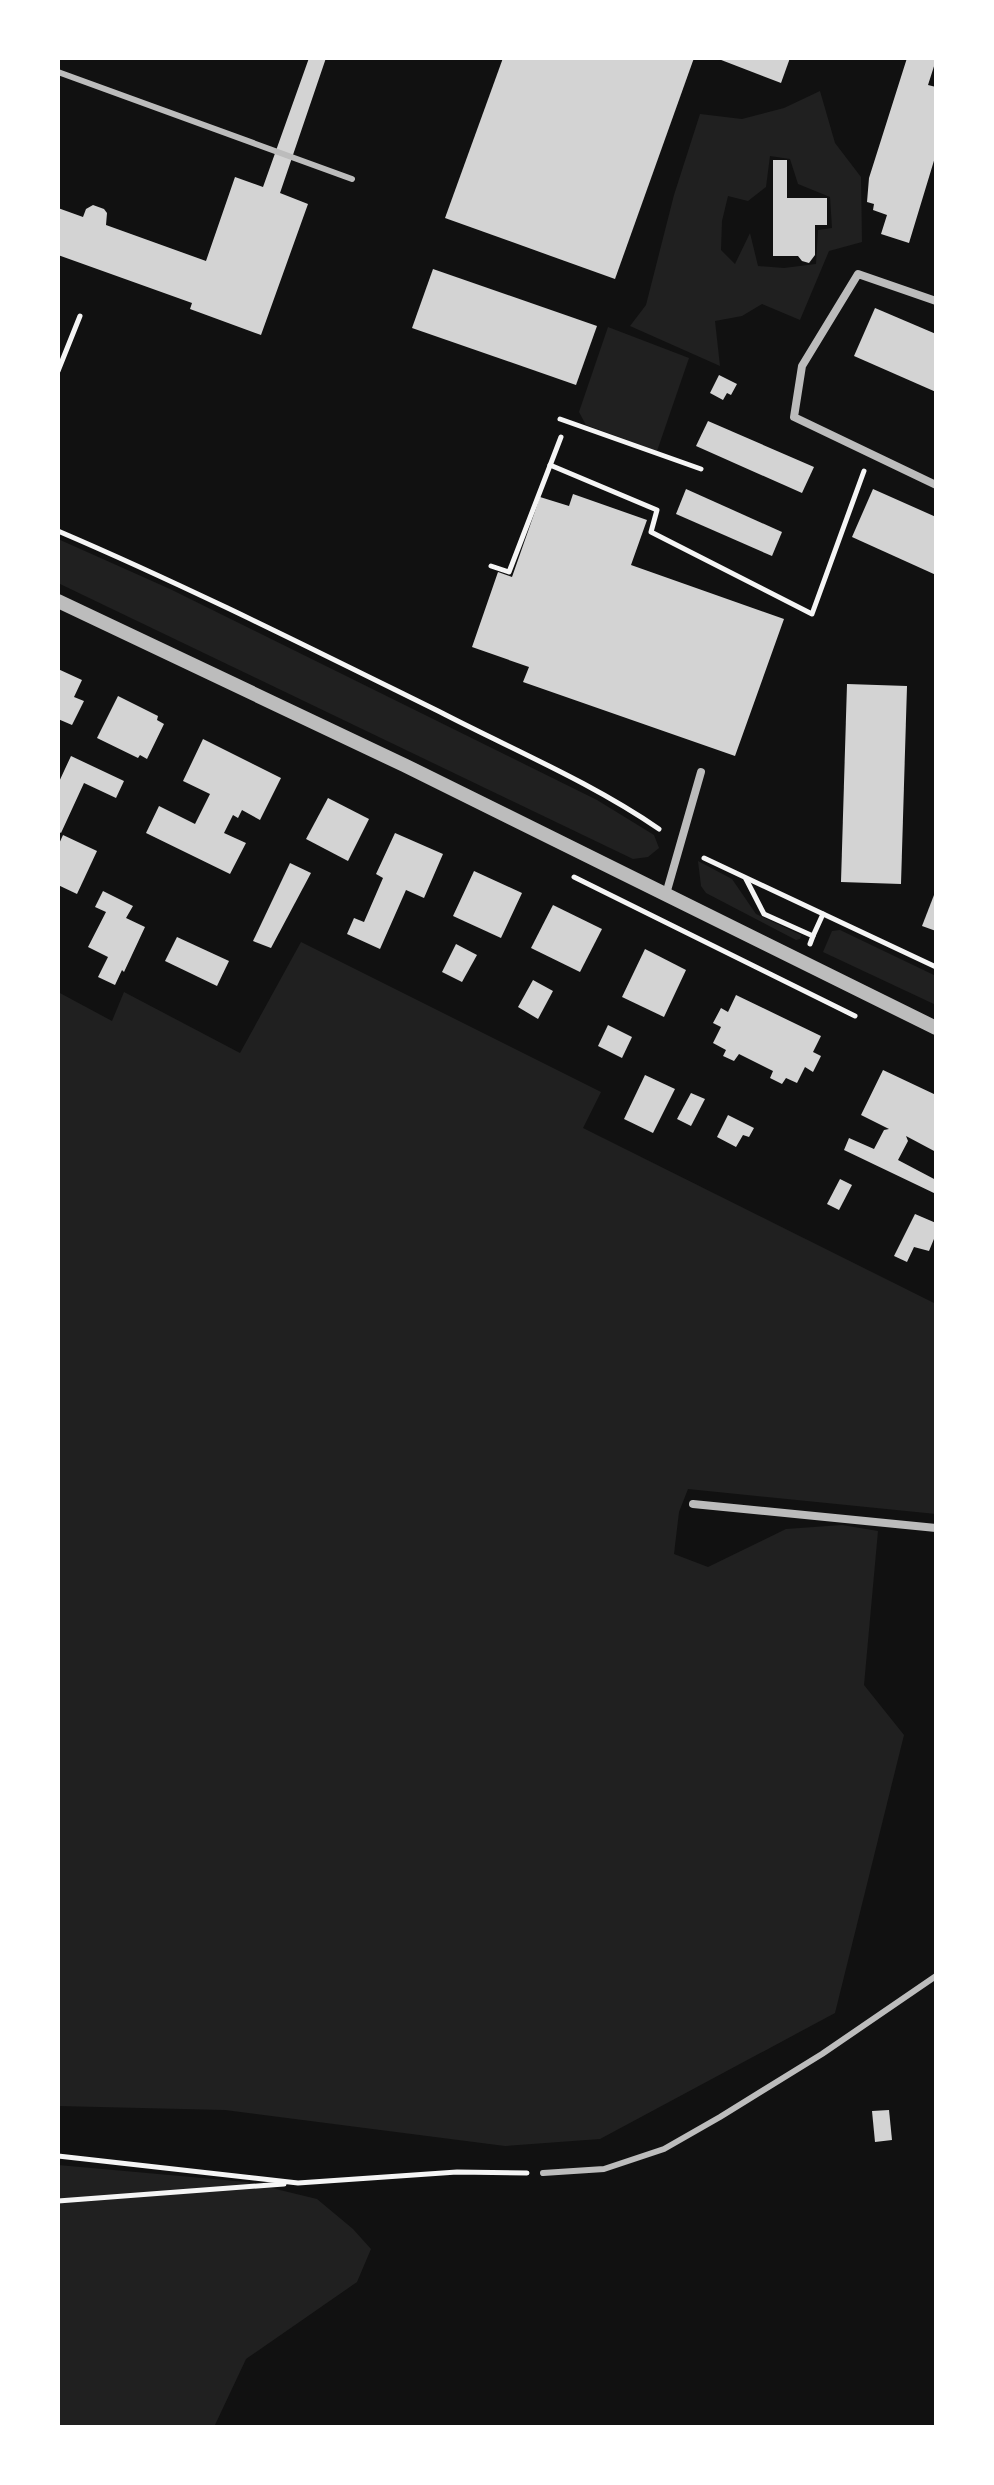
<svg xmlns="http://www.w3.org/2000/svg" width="994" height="2485" viewBox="0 0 994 2485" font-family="'Playfair Display',serif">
	<rect width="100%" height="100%" fill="#111"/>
	<g fill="#202020" fill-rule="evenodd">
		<path d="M820 91 835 143 861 177 862 242 829 251 800 320 762 304 742 316 715 321 720 366 630 326 646 305 674 195 700 114 742 119 784 108ZM770 156 790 159 798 184 830 197 832 228 818 230 816 264 784 268 758 266 750 233 735 264 721 250 722 221 728 196 748 201 766 187Z"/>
		<polygon points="608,327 689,358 657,451 586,425 579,412"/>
		<polygon points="58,539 170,589 597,800 654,835 659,848 648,857 633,859 58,583"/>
		<polygon points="698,861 732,879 756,914 801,935 800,939 796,940 706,893 701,886"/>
		<polygon points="840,930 936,976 936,1005 823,952 832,931"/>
		<polygon points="301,942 601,1092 583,1128 936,1304 936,1514 688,1489 679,1512 674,1554 708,1567 786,1529 842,1525 878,1531 864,1685 904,1735 835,2013 600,2139 505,2146 225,2110 58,2106 58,992 112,1021 124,992 240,1053"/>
		<polygon points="58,2165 247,2182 317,2199 353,2229 371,2249 357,2282 246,2359 214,2427 58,2427"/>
	</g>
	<g fill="#d3d3d3">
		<polygon points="309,58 326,58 280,193 308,204 261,335 190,309 192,303 58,255 58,208 83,217 86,209 93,205 104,209 107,213 106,225 206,261 235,177 263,187"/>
		<polygon points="503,58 694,58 615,279 445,218"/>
		<polygon points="716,58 790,58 781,83"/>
		<polygon points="907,58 936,60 928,85 936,87 936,154 909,243 881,234 887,215 873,210 874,204 867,202 869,178"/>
		<polygon points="773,160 787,160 787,198 827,198 827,225 815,225 815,255 809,263 802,261 798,256 773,256"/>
		<polygon points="433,269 597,326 576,385 412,328"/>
		<polygon points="875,308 936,334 936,392 854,356"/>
		<polygon points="719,375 737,384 731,395 727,393 723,400 710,393"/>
		<polygon points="708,421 814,467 802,493 696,446"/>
		<polygon points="686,489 782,532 772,556 676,514"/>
		<polygon points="873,489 936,517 936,575 852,537"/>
		<polygon points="573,494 647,520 631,565 784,619 735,756 523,682 529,667 472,647 498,572 512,577 540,497 569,506"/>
		<polygon points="58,669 82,680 74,697 84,701 72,725 58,719"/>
		<polygon points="847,684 907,686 901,884 841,882"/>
		<polygon points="118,696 158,716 157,720 164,724 147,759 140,755 138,758 97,738"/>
		<polygon points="203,739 281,778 260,820 242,810 238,818 233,815 224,833 246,843 230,874 146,833 159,806 195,824 210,794 183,781"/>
		<polygon points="71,756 124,781 116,798 84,783 61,833 58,831 58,784"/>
		<polygon points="328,798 369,819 348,861 306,839"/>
		<polygon points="395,833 443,854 424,898 406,890 380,949 347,934 354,918 364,922 383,878 376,874"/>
		<polygon points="63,835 97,851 77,894 58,885 58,846"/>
		<polygon points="290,863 311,873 271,948 253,941"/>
		<polygon points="474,871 522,893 501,938 453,916"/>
		<polygon points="103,891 133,906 126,918 145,927 124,972 122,970 115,985 98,977 108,957 88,947 106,912 95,907"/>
		<polygon points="934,895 936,896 936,931 922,926"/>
		<polygon points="553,905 602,929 580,972 531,948"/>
		<polygon points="177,937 229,961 217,986 165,961"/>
		<polygon points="456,944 477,955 462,982 442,972"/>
		<polygon points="645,949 686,970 664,1017 622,997"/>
		<polygon points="533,980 553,991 538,1019 518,1007"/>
		<polygon points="736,995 821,1036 813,1052 821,1056 813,1072 805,1067 797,1083 786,1078 782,1084 770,1078 773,1071 739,1054 734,1061 723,1056 726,1050 713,1043 721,1027 713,1023 721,1008 728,1012"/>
		<polygon points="608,1025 632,1037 622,1058 598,1046"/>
		<polygon points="883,1070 936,1095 936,1152 906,1136 908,1141 898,1160 936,1180 936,1194 844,1150 849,1138 874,1149 884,1130 889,1129 861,1115"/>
		<polygon points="645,1075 675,1089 653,1133 624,1119"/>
		<polygon points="691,1093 705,1099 691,1126 677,1119"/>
		<polygon points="728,1115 754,1128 749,1137 743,1135 736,1147 717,1137"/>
		<polygon points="840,1179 852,1185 839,1210 827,1204"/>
		<polygon points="915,1214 936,1223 936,1234 929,1251 914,1247 907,1262 894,1256"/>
		<polygon points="889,2110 892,2140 875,2142 872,2111"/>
	</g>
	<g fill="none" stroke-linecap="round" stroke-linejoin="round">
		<g stroke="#f5f5f5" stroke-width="5">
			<polyline points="58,371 80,316"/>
			<polyline points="560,419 701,469"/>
			<polyline points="550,465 657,510 651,532 812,614 864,471"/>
			<path d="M58 531C189 587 316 651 444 714 516 751 592 783 659 829"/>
			<polyline points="491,566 509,572 561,437"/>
			<polyline points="704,858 936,967"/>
			<polyline points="574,877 855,1016"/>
			<polyline points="746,879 764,914 813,936 810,944"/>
			<polyline points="813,936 823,914"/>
			<polyline points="58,2156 298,2183 457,2172 527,2173"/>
			<polyline points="58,2201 284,2184"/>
		</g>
		<g stroke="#bcbcbc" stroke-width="6">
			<polyline points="58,72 352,179"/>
			<polyline points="543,2173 604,2169 664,2149 720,2117 822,2054 936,1976"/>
		</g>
		<g stroke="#bcbcbc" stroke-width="8">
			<polyline points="936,301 858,274 802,366 794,417 936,485"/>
			<polyline points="666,894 701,772"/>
			<polyline points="693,1504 936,1528"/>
		</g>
		<polyline stroke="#bcbcbc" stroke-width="14" points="58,601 404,765 936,1028"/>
	</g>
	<rect width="994" height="2485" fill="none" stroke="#ffffff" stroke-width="120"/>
</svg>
